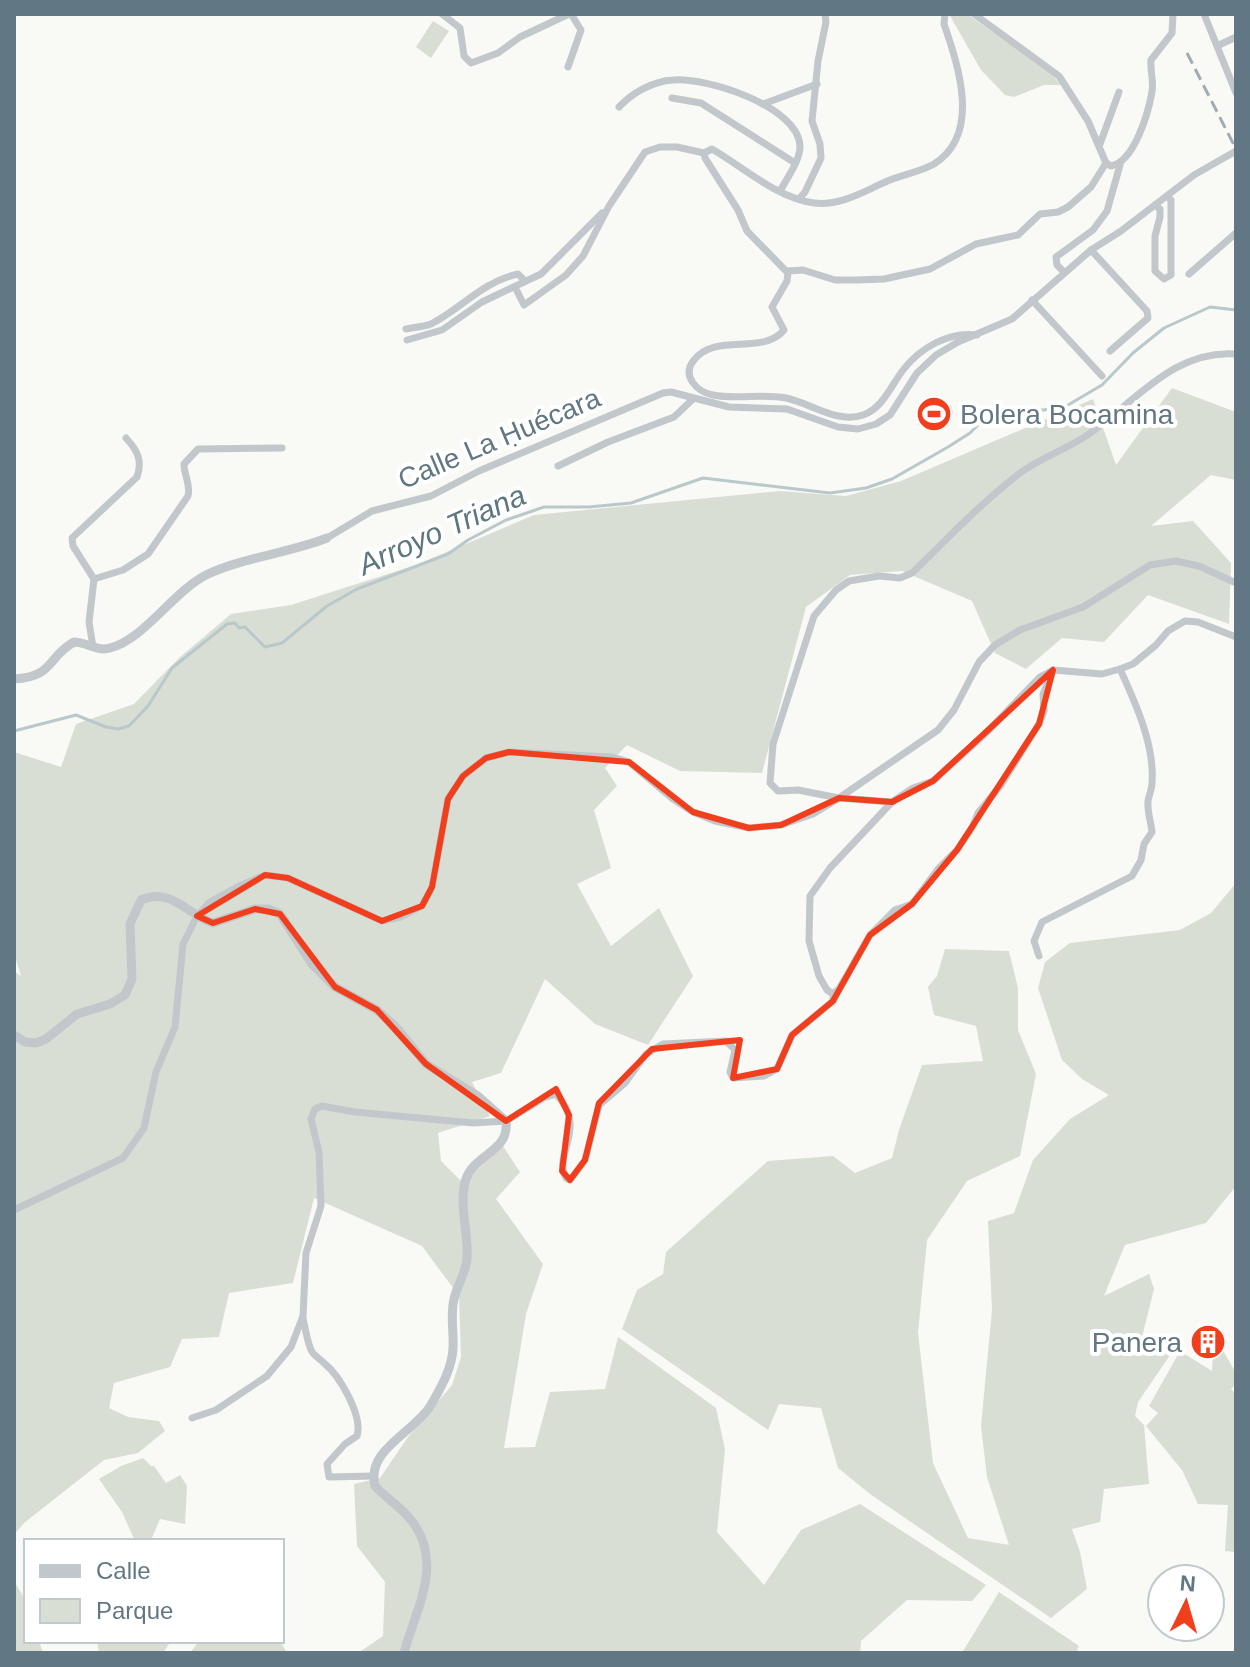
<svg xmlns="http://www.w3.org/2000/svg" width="1250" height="1667" viewBox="0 0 1250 1667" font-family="Helvetica,sans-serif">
	<rect width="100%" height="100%" fill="#f9f9f6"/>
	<g fill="#d9ded5">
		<polygon points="949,14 967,14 1051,73 1061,85 1044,85 1014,97 1005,95 981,70"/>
		<polygon points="433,21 449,31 431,58 416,47"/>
		<polygon points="1172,388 1236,412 1236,480 1211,475 1151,526 1193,521 1231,563 1229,624 1148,595 1104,642 1062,638 1026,669 995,653 972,601 902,571 850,575 806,607 762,773 680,771 627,745 605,768 617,786 594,810 611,868 577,884 611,946 659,908 693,976 648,1045 595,1024 545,979 501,1073 472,1082 490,1116 438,1133 441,1161 460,1180 503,1146 520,1172 496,1199 543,1264 526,1314 504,1448 535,1447 550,1392 605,1389 618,1337 716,1408 725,1449 717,1532 764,1585 801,1530 860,1504 986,1585 972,1601 907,1600 861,1641 860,1653 358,1653 383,1636 385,1582 357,1546 354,1484 380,1478 408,1437 452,1385 461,1357 459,1296 422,1246 314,1198 293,1283 229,1293 219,1337 182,1339 170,1367 114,1383 109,1408 128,1417 159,1421 165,1431 138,1453 104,1460 24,1523 14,1535 14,971 21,976 14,953 14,752 61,767 76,724 134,704 179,658 231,614 291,605 416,565 534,515 779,491 846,496 901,481 1093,399 1116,465"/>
		<polygon points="951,405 953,413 918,425 918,412"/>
		<polygon points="1236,883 1236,1186 1206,1223 1125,1245 1104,1296 1149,1274 1154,1289 1142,1337 1177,1345 1138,1402 1135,1416 1144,1425 1149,1484 1104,1489 1100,1522 1072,1529 1080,1552 1087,1589 1051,1618 870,1494 838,1468 821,1408 779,1404 768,1430 622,1329 637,1290 663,1274 666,1252 768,1161 833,1156 855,1173 892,1158 899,1130 922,1065 983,1061 976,1026 934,1015 928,987 937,976 945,949 1009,951 1018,988 1018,1030 1036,1074 1020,1156 967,1181 927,1240 918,1333 933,1463 968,1538 1009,1545 987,1477 981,1426 992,1310 988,1221 1014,1213 1033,1160 1070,1119 1109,1095 1082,1079 1062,1060 1038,988 1045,962 1070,943 1180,930 1211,913"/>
		<polygon points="1222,1349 1236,1373 1236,1384 1231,1389 1236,1394 1236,1552 1225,1551 1228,1505 1198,1504 1182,1470 1146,1426 1158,1413 1149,1406 1180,1351 1212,1371 1213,1353"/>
		<polygon points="143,1458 151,1466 154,1466 166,1483 180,1475 187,1486 185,1524 160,1519 151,1540 135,1541 122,1512 99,1479 121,1466"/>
		<polygon points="14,1581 26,1601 26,1641 39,1641 43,1653 14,1653"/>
		<polygon points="999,1592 1079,1646 1076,1653 962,1653"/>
		<polygon points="97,1641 171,1641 163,1653 99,1653"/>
		<polygon points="199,1641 280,1641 287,1653 190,1653"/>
	</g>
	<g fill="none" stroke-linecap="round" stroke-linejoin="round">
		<polyline stroke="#b8c8cb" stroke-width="3" points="14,731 76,715 106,727 118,729 129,726 148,706 172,668 227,624 235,623 239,628 245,627 265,647 282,643 327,606 357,589 448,554 468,540 506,520 544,507 589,507 631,503 703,478 830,493 866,488 892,479 948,447 970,433 994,409 1044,410 1068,405 1102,385 1133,353 1164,328 1210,307 1236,310"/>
		<g stroke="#c2c7cb" stroke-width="7">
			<polyline points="442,14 460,28 464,56 471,63 498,53 520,37 569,14"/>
			<path d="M945 14 944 24C958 65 982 134 934 164 918 173 899 175 883 183 861 193 839 206 814 203 777 198 743 167 712 149L704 153 705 158 738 210 747 231 788 273 787 281 772 307 784 330C763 356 715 332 694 360 681 376 697 392 713 395 737 400 762 393 786 398 811 403 837 424 863 415 882 409 891 386 903 370 920 348 949 331 977 335"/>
			<polyline points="974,14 1059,76 1088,121 1106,163"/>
			<polyline points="1204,14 1236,93"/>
			<polyline points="1217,46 1236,37"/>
			<polyline points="568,67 581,30 571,14"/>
			<polyline points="672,98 701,103 795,163"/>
			<polyline points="763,104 817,84"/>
			<path d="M619 107C632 93 653 81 673 80 706 77 798 106 800 146 800 161 787 178 780 191"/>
			<polyline points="1100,144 1119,92"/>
			<path d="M1106 163 1111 166C1134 162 1148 114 1152 92 1154 81 1150 71 1151 60L1172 33 1173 14"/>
			<polyline points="799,199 805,192 821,158 820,144 812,121 818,61 826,22 825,14"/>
			<polyline points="1155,205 1160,209 1160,217 1155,236 1155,271 1164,279 1171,275 1171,200 1167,196"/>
			<polyline points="1091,250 1147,311 1148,318 1110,351"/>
			<polyline points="787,271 803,270 835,280 856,280 884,279 930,269 976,244 1018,235 1040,214 1058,212 1068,207 1091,187 1106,163"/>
			<polyline points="1064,272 1057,265 1056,257 1093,230 1107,211 1120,165"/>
			<polyline points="1189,274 1236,233"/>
			<polyline points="515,287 524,305 566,275 583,256 609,206 645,152 660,147 677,147 704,153"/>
			<polyline points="1032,300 1102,376"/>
			<path d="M406 329C414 327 424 327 431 324 462 308 482 282 518 274L525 281"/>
			<polyline points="407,340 442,330 482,302 541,274 602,213"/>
			<polyline points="558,466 608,442 674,417 693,399"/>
			<polyline points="327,538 372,511 431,496 479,471 663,393 671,392 729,407 787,409 838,427 858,429 876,424 890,415 917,373 936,355 958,342 1012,319 1091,250 1121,231 1194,175 1236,151"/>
			<path d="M94 579 123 570 148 554 188 496C191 484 184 476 184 464L198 449 282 448"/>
			<path d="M93 647 89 622 94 579 73 546 72 538 137 477C143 460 137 450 126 438"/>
			<path d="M892 802 839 798 798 790 778 791 770 783 773 744 814 616 836 590 849 581 879 576 900 578 912 573C947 539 981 503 1020 473 1041 457 1068 449 1089 434 1135 402 1174 349 1236 354"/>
			<path d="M1039 956 1034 941 1042 922 1132 876 1141 860 1144 844 1152 832C1151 822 1147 811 1148 801 1149 795 1152 789 1152 783 1155 745 1135 702 1120 669"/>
			<polyline points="833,994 827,990 819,976 809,941 810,896 830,868 892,802 913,788 933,781 987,732 1040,677 1053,670 1102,674 1120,669 1133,664 1156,645 1168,631 1185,621 1198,622 1236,637"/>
			<polyline points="14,1210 123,1158 144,1128 156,1072 175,1027 183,944 197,916 210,902 239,886 265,875 288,878 382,921 401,917 422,906 432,887 448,799 463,776 486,758 509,752 612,757 629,762 673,799 693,812 715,821 749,828 781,825 813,814 839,798 938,730 954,710 979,662 995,645 1020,630 1083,607 1150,565 1176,561 1199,566 1236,583"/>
			<path d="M303 1318C305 1328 307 1340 311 1350 314 1356 319 1358 324 1363 340 1376 363 1416 357 1436L345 1444 327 1464 329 1477 373 1476"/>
			<path d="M192 1418 216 1410 267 1376 291 1347 303 1316 306 1253 321 1206 319 1152 311 1119 315 1109 322 1106 355 1112 473 1123 506 1121 545 1097 556 1094C589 1129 552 1154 566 1178L570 1180 585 1160 599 1105 625 1083 646 1054 663 1044 726 1041 735 1050 730 1072 733 1078 764 1076 777 1069 792 1035 833 1001V994L839 989 870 935 895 910 912 904 938 869 957 850 973 826 978 813 1001 785 1039 724 1044 711 1043 694 1053 670"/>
		</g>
		<g stroke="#c2c7cb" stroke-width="9">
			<path d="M14 679C54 677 47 657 74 642 87 642 97 652 110 648 145 639 173 591 208 574 245 557 289 553 327 538"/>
			<path d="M14 1035 25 1042 36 1043 46 1039 77 1014 110 1004 125 995 132 979 130 924 141 900C171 887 187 914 213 923L255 909H268L280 914 312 964 335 987 377 1010 396 1027 426 1064 478 1096 506 1121C510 1152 474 1154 466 1179 458 1204 469 1233 467 1259 466 1272 457 1286 454 1299 450 1316 454 1332 453 1348 452 1369 441 1387 431 1405 414 1433 366 1449 375 1486 386 1498 402 1508 412 1521 444 1564 416 1608 404 1653"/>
		</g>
		<polyline stroke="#a3abb1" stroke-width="3" stroke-dasharray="12 6" stroke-linecap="butt" points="1187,53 1236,149"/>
	</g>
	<path fill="none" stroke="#f13f1e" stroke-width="6" stroke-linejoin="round" d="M1053 670 1039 724 957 850 912 904 870 935 833 1001 792 1035 777 1069 733 1078 740 1040 652 1049 599 1103 585 1160 570 1180 562 1171 569 1115 556 1089 506 1121 426 1064 377 1010 335 987 280 914 255 909 213 923 197 916 265 875 288 878 382 921 422 906 432 887 448 799 463 776 486 758 509 752 629 762 693 812 749 828 781 825 839 798 892 802 933 781Z"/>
	<defs>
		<symbol id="stadium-disc" viewBox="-11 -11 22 22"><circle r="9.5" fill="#f13f1e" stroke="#fff"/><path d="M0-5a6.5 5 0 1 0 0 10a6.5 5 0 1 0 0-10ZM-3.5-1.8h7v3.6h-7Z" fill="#fff"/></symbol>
		<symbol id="building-disc" viewBox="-11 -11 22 22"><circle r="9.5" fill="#f13f1e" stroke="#fff"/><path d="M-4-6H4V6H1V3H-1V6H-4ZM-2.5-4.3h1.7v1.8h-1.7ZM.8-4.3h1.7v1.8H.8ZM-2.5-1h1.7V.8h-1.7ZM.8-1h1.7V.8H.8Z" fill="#fff"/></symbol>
	</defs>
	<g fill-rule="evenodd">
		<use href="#stadium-disc" x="914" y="394" width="40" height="40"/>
		<use href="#building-disc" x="1188" y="1322" width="40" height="40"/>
	</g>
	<g text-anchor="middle" stroke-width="8" stroke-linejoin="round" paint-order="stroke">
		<g font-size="28" fill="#627784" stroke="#fff" text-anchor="start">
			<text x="960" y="424">Bolera Bocamina</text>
			<text x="1182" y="1352" text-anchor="end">Panera</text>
		</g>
		<g font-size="28" fill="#627784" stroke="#fff">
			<text transform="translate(499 438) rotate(-23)" y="10">Calle La Ḥuécara</text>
		</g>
		<g font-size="30" font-style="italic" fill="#5d777e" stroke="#fff">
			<text transform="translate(442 530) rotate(-24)" y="10">Arroyo Triana</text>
		</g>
	</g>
	<rect width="1250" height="1667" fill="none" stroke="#627784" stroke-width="32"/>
	<rect x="24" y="1539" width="260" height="104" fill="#ffffff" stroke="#c0c9ce" stroke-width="2"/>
	<rect x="40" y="1565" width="40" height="12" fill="#c2c7cb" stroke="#c0c9ce" stroke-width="2"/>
	<text x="96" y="1579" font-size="24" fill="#627784">Calle</text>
	<rect x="40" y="1599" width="40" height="24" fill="#d9ded5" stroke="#c0c9ce" stroke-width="2"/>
	<text x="96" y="1619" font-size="24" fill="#627784">Parque</text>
	<g transform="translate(1186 1603) rotate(5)"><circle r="38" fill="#ffffff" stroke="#c0c9ce" stroke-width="2"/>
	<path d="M0-6L14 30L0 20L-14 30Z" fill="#f13f1e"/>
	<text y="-12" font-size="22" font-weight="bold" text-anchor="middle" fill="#627784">N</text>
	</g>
</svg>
